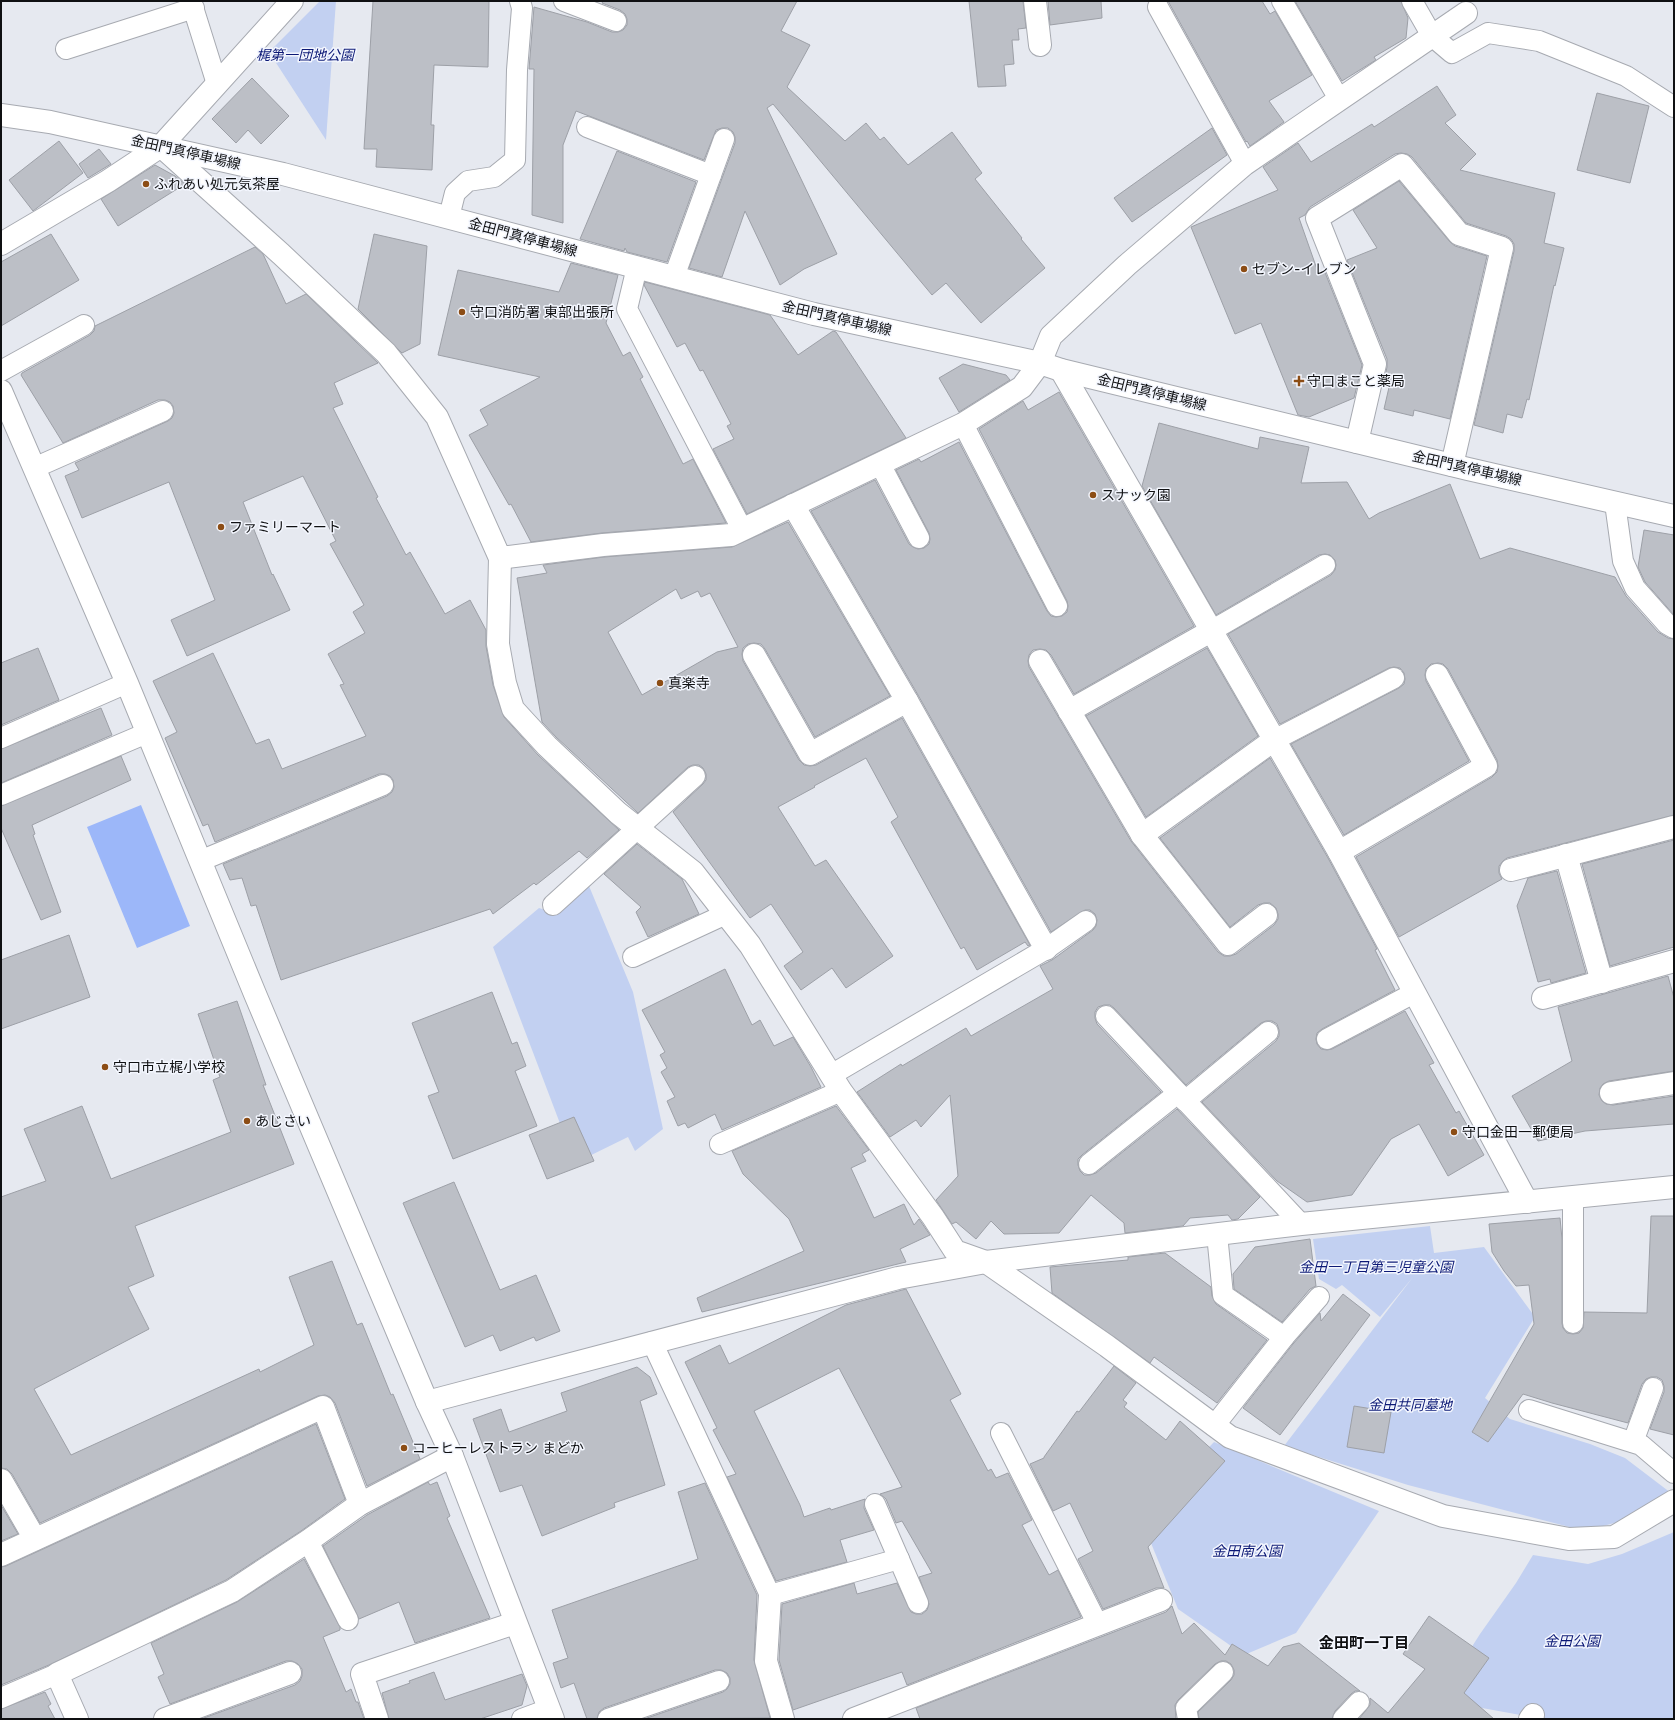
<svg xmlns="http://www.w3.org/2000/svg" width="1675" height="1720" viewBox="0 0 1675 1720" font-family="'Libre Baskerville','Noto Sans JP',serif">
	<rect width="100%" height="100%" fill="#e6e9f0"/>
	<g fill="#c2d0f1">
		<polygon points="320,1 336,1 326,140 269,52"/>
		<polygon points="589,886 633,992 663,1129 635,1151 628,1137 575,1163 493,947 539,908 555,913"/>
		<polygon points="1430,1226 1434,1253 1484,1247 1535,1317 1485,1398 1510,1419 1590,1444 1625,1458 1671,1493 1625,1520 1585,1531 1408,1485 1284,1446 1413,1277 1380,1317 1342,1285 1336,1289 1319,1279 1313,1239"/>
		<polygon points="1214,1442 1379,1511 1296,1633 1244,1655 1178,1609 1144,1526 1148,1511"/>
		<polygon points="1674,1532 1674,1719 1542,1719 1438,1700 1480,1634 1516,1583 1533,1555 1588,1564 1622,1554"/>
	</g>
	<polygon fill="#9cb7f9" points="141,805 190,926 137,948 87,827"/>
	<g fill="#bcbfc6" stroke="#9da0a7" fill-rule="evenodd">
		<polygon points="373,1 489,1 488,67 434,65 431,125 434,125 432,170 376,167 377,149 364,149"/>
		<polygon points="603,1 797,1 781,31 810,45 787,87 845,141 866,123 880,140 884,137 908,165 952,132 982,173 975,179 1022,238 1021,239 1045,268 981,323 946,283 932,295 773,104 767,108 837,254 804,269 780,285 745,211 722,277 689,268 735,143 735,137 733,132 728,128 722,128 716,130 704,160 576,111 563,145 563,223 532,215 534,69 529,69 534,7 587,22 612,32 618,32 623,30 627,25 627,19 625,14 620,10 602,3"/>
		<polygon points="969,1 1023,1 1026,28 1018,29 1019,40 1012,40 1014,64 1004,65 1006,86 978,87"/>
		<polygon points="1048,1 1101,1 1102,18 1050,25"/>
		<polygon points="1168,1 1262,1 1270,14 1275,11 1312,75 1269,101 1284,122 1250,146 1247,141 1246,142"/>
		<polygon points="1295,1 1401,1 1408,18 1406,38 1374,57 1376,60 1342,81"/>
		<polygon points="252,78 289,116 261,144 248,130 236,143 212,119"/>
		<polygon points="1437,86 1456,115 1445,123 1476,154 1460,170 1555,193 1544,243 1564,248 1555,286 1554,285 1529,400 1527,399 1522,418 1507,414 1503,433 1474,425 1514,251 1514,244 1511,239 1506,236 1466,223 1412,157 1407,154 1401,153 1395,154 1310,207 1305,215 1299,218 1318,272 1324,270 1362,365 1354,398 1309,417 1298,415 1261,323 1235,334 1191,227 1278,190 1263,167 1298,143 1311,162 1372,124 1374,127"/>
		<polygon points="1597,93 1649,106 1630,183 1577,170"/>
		<polygon points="1212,128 1227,155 1132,222 1114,198"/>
		<polygon points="59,141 83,173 33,211 9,180"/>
		<polygon points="99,149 111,164 88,178 79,164"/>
		<polygon points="617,151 696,182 667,262 627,252 625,248 624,251 580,239"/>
		<polygon points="155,165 175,176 185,184 118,226 101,199"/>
		<polygon points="1399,181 1450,242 1455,246 1487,256 1450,419 1414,410 1413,416 1384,409 1390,383 1383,386 1387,367 1387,359 1347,260 1377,248 1353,210"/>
		<polygon points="51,234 79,280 1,326 1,262"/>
		<polygon points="374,234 427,246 420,344 402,353 358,309"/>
		<polygon points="255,247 263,254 286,304 306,294 378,363 334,383 343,404 333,408 378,497 376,498 406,555 410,552 445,614 470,600 486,630 486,646 493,685 504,717 538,755 619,830 587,858 579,851 536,885 534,883 493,914 490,909 281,980 256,905 251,906 242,878 230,880 223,864 387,796 392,792 394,787 393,780 390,776 385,774 379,774 215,842 208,824 203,826 165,738 177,732 153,681 213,653 256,744 269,739 282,769 366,736 340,685 344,684 328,654 365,633 353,612 364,605 330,544 336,541 303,476 243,502 272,575 273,574 290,610 187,656 171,620 215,600 169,482 82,518 65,476 79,470 75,463 168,421 172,418 174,413 173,406 170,402 165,400 158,400 63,443 21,375 22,373 90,335 94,331 95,326"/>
		<polygon points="571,263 618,275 606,323 623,356 630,352 643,377 640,379 683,464 693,459 726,523 602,533 531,542 511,504 509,505 469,435 488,425 480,410 540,377 438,355 458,270 559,292"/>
		<polygon points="645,282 770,315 798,355 833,331 836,332 906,438 747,514 713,449 734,439 727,426 731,424 703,370 700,371 685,343 677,347 644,285"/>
		<polygon points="963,364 1006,375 1010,380 959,412 939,378"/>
		<polygon points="1059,392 1194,626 1074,694 1051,655 1046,650 1040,649 1033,650 1029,655 1028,661 1029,667 1131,841 1218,952 1224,956 1230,956 1236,954 1274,925 1278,919 1278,914 1276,908 1270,903 1264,903 1258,905 1230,927 1160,838 1270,758 1328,858 1377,949 1375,950 1395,990 1322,1029 1317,1033 1316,1039 1317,1044 1321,1049 1327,1050 1332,1049 1405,1011 1434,1063 1429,1065 1456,1113 1459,1111 1484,1155 1448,1176 1419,1124 1391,1139 1352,1195 1307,1202 1277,1181 1202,1102 1276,1041 1279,1036 1279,1030 1277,1024 1272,1021 1266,1021 1261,1023 1186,1085 1114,1008 1110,1005 1104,1005 1098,1007 1095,1012 1095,1018 1097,1024 1161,1092 1082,1155 1078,1159 1078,1165 1080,1171 1084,1175 1090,1175 1096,1173 1177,1109 1260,1197 1238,1219 1232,1220 1228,1215 1190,1218 1183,1226 1125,1233 1124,1223 1091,1195 1059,1233 1004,1234 991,1221 976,1239 956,1222 952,1224 936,1200 958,1176 950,1095 921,1127 916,1120 890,1137 857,1092 901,1064 902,1066 966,1028 971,1036 1053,989 1040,966 1052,960 1093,930 1096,926 1097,920 1095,914 1090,910 1085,910 1051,932 918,695 811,511 875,480 909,544 913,547 918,549 924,548 929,544 930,539 929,533 896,470 919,459 921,462 959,442 1047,611 1051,616 1056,617 1062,616 1067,612 1068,606 1067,601 979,429 1023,401 1028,410"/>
		<polygon points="1159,423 1258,449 1260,437 1309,447 1301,483 1347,482 1369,519 1379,513 1450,484 1480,559 1510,548 1615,577 1626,596 1658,632 1668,638 1674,639 1674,815 1507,858 1503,861 1499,866 1499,873 1502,879 1399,937 1356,857 1492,777 1497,772 1498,766 1497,760 1448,669 1443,664 1438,663 1431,664 1426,669 1425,675 1426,681 1469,761 1344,835 1291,744 1399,688 1404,684 1405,679 1404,673 1400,668 1394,667 1389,668 1280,724 1228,634 1331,575 1335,570 1336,565 1335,560 1330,555 1325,554 1319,555 1216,615 1142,486"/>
		<path d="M788 522 890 696 815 737 765 649 761 644 754 643 748 644 743 648 742 654 743 661 799 760 804 765 810 766 816 765 902 718 1030 945 1028 946 1025 942 977 970 964 947 961 949 891 822 898 817 866 758 814 786 815 787 778 807 815 866 826 860 893 956 846 988 832 968 801 990 784 966 803 952 771 904 750 918 673 812 703 784 706 780V774L703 768 699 765H693L688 767 638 813 556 737 542 722 517 578 547 573 543 565 604 557 732 547ZM676 589 681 599 698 591 701 597 710 593 738 647 717 652 642 695 608 632Z"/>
		<polygon points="1644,530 1674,535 1674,615 1645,582 1638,567"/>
		<polygon points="38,648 59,700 1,725 1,663"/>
		<polygon points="1207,648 1258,736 1146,817 1086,716"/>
		<polygon points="101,708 112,735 1,783 1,749"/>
		<polygon points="121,756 131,780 32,825 35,834 33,835 61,912 41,920 1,828 1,806"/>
		<polygon points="1674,840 1674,947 1610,966 1582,864"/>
		<polygon points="637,844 682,879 699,914 648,937 636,912 641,907 604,874"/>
		<polygon points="1557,871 1586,973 1551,983 1550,979 1538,982 1517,906 1528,878"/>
		<polygon points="69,935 90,997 1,1029 1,960"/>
		<polygon points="725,969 752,1025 760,1020 774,1046 793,1037 811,1067 821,1087 722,1130 715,1114 688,1128 685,1123 678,1126 667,1101 675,1097 661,1072 667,1068 660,1055 665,1052 642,1010"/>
		<polygon points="1668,976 1674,998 1674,1071 1609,1081 1603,1084 1600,1088 1599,1095 1602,1101 1606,1104 1613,1105 1674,1096 1674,1124 1585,1131 1538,1141 1512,1096 1572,1061 1558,1007"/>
		<polygon points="492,992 512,1044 517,1042 526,1066 515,1071 537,1126 453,1159 428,1096 439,1092 412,1023"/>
		<polygon points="237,1001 266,1085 263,1085 294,1164 135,1226 154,1276 128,1287 149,1329 34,1389 71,1455 259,1369 260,1372 314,1345 289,1277 332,1261 357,1325 362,1323 391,1395 393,1394 420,1459 367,1486 335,1403 330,1397 325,1395 318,1396 40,1523 12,1474 7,1469 1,1468 1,1197 46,1181 24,1129 82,1106 111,1179 231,1132 213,1080 220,1077 198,1014"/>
		<polygon points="836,1106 869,1150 862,1154 866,1161 851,1168 874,1218 904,1204 914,1225 919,1219 930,1235 900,1249 906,1262 702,1312 697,1298 804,1251 789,1219 743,1174 732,1151"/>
		<polygon points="574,1117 594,1161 547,1179 529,1135"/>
		<polygon points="454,1182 500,1290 536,1275 560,1331 536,1341 534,1337 500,1351 493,1335 465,1347 403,1203"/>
		<polygon points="1651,1216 1674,1216 1674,1435 1650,1429 1664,1392 1664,1386 1662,1380 1657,1377 1651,1377 1646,1379 1642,1384 1628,1423 1552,1403 1523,1394 1488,1442 1472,1432 1534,1324 1529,1285 1516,1286 1504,1271 1492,1252 1489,1224 1560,1218 1562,1239 1562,1323 1563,1328 1567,1333 1573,1334 1579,1333 1583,1328 1584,1312 1647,1313"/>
		<polygon points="1310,1239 1316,1286 1310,1289 1282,1322 1234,1289 1233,1274 1255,1247"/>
		<polygon points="1165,1253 1211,1287 1212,1296 1216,1304 1267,1340 1217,1403 1154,1357 1150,1363 1052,1293 1050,1267 1128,1260 1128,1257"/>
		<polygon points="906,1289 961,1394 950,1400 988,1471 991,1469 996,1478 1008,1473 1032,1520 1022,1525 1049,1575 1058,1570 1081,1617 907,1685 902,1672 793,1710 779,1660 782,1604 854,1583 857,1594 897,1583 911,1612 916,1614 922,1614 927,1610 929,1604 919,1577 932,1573 902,1521 896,1523 886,1499 880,1494 902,1487 839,1368 754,1411 800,1505 804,1517 830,1508 831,1510 865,1499 864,1508 874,1530 840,1540 847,1562 776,1581 727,1477 736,1474 713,1430 717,1428 685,1362 720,1345 729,1364 846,1305"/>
		<polygon points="1343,1294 1370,1315 1280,1435 1243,1408 1293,1344 1320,1313 1321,1321"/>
		<polygon points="1114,1366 1136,1383 1123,1400 1127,1403 1124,1407 1166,1440 1180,1421 1225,1461 1148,1547 1164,1588 1156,1588 1103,1609 1078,1559 1093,1551 1070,1503 1053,1511 1030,1464 1044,1458 1044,1457 1077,1411 1079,1412"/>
		<polygon points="637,1367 650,1377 657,1394 640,1401 665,1485 614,1503 615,1507 542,1536 522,1485 500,1492 473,1419 501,1409 509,1432 567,1411 561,1393"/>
		<polygon points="1354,1406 1391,1412 1384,1453 1347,1447"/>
		<polygon points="316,1424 345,1499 301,1531 226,1580 49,1665 1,1685 1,1567 6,1566"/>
		<polygon points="428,1482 430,1485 437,1482 450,1516 447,1518 490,1618 415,1643 399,1602 359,1619 323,1546 367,1515"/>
		<polygon points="705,1483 757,1595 754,1660 770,1718 644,1719 723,1692 727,1689 730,1684 730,1678 727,1673 721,1670 715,1670 604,1708 599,1712 597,1719 587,1719 574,1683 561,1688 553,1663 568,1658 552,1610 698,1559 678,1492"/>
		<polygon points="1,1505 18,1534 1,1541"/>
		<polygon points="304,1559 340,1627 340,1630 323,1637 346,1692 351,1689 356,1702 358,1702 364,1719 201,1719 295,1685 300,1681 302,1676 302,1669 298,1664 292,1661 286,1661 170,1704 158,1677 164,1674 151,1643 237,1602"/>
		<polygon points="1172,1606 1182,1634 1194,1623 1225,1655 1232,1644 1268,1666 1283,1647 1299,1643 1360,1691 1355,1691 1351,1694 1335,1711 1332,1719 1199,1719 1198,1712 1231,1680 1234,1675 1234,1670 1231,1664 1226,1661 1221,1661 1215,1664 1178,1700 1175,1705 1176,1719 920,1719 916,1708 1166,1612"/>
		<polygon points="1429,1616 1489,1658 1464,1693 1494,1719 1359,1719 1370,1705 1370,1698 1388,1713 1425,1669 1403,1654"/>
		<polygon points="434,1672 445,1700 522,1674 527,1686 522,1705 480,1719 389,1719 382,1693 410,1683 409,1681"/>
		<polygon points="45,1692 51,1704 48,1706 55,1719 1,1719 1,1709"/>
	</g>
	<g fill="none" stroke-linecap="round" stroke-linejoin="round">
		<defs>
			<g id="service">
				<polyline points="191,1 217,84"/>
				<polyline points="564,1 616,21"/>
				<polyline points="1282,1 1339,99"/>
				<polyline points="1412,1 1432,36 1452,53 1488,33 1539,41 1626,76 1674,107"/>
				<polyline points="1158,7 1245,164"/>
				<polyline points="66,49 194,8"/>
				<polyline points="587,127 711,175"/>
				<polyline points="449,217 455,193 468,181 494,177 515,160 517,70 522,8 520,1"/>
				<polyline points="637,267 627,309 742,529"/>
				<polyline points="674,277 724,139"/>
				<polyline points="1,371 84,325"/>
				<polyline points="963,424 1057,606"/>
				<polyline points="880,464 919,538"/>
				<polyline points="34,468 163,411"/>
				<polyline points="1615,503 1623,561 1635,588 1667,624 1674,628"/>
				<polyline points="1211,631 1325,565"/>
				<polyline points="1,738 127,683"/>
				<polyline points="1274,740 1394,678"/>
				<polyline points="1,795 147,733"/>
				<polyline points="200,861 383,785"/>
				<polyline points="553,905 695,776"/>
				<polyline points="633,957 726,914"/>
				<polyline points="1106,1016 1301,1224"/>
				<polyline points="1327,1039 1414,993"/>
				<polyline points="831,1075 1046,949 1086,921"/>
				<polyline points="1185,1101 1268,1032"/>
				<polyline points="720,1144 841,1091"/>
				<polyline points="1089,1164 1178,1093"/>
				<polyline points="1217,1234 1223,1295 1284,1337"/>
				<polyline points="1573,1323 1573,1197"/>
				<polyline points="652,1342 770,1595 899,1559"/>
				<polyline points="1529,1410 1641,1445 1674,1473"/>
				<polyline points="1214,1426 1284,1337 1319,1297"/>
				<polyline points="1001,1433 1098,1625"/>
				<polyline points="1633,1442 1653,1388"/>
				<polyline points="875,1504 918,1603"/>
				<polyline points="308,1541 348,1620"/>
				<polyline points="1,1698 57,1674"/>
				<polyline points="522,1719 549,1709"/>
				<polyline points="608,1719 719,1681"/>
				<polyline points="1188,1719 1186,1708 1223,1672"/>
				<polyline points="1343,1719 1359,1702"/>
			</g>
			<g id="minor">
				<polyline points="1035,1 1040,45"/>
				<polyline points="161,146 281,254 386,353 437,417 500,558 603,545 731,535 963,424 1022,387 1040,363 1051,336 1127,265 1245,164 1466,13"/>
				<polyline points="1,244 108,181 161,146 292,1"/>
				<polyline points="1061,370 1339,852 1527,1202"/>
				<polyline points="1357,442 1375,364 1317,218 1402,165 1459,234 1502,248 1452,465"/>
				<polyline points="793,505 907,701 1046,949"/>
				<polyline points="500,558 498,644 505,683 513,709 547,746 618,813 693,872 750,945 841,1091 933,1217 955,1251 986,1262 1107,1346 1230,1437 1443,1516 1569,1539 1614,1537 1674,1501"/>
				<polyline points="754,655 810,754 907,701"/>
				<polyline points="1040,661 1142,835 1228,944 1266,915"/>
				<polyline points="1069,711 1211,631"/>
				<polyline points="1142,835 1274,740"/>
				<polyline points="1339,852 1486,766 1437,675"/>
				<polyline points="1566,855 1602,982"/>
				<polyline points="1511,870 1674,827"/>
				<polyline points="1543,998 1674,961"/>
				<polyline points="1611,1093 1674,1083"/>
				<polyline points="427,1402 898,1278 986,1262 1301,1224 1674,1187"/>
				<polyline points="1,1480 35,1539"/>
				<polyline points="1,1555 323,1407 360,1504"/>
				<polyline points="770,1595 766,1661 783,1719"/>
				<polyline points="77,1719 57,1674 232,1591 308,1541 360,1504 452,1456"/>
				<polyline points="165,1719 290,1673"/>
				<polyline points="377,1719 362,1674 515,1623"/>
				<polyline points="854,1719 1161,1600"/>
				<polyline points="1530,1719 1533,1715"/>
			</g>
			<polyline id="tertiary" points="1,391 127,683 255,994 427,1402 452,1456 553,1719"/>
			<polyline id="secondary" points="1,115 50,122 283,174 814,314 1040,363 1061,370 1468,469 1674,516"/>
		</defs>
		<use href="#service" stroke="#a7aab1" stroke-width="22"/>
		<use href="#minor" stroke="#a7aab1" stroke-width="24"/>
		<use href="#tertiary" stroke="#a7aab1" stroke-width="24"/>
		<use href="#secondary" stroke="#a7aab1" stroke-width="24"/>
		<use href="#service" stroke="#fff" stroke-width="20"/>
		<use href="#minor" stroke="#fff" stroke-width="22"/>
		<use href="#tertiary" stroke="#fff" stroke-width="22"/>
		<use href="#secondary" stroke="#fff" stroke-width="22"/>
	</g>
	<g fill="#8c4d15" stroke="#f3f6fe" stroke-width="1.5">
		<circle cx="146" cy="184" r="4"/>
		<circle cx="1244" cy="269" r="4"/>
		<circle cx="462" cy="312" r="4"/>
		<path d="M1297 375h4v4h4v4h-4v4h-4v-4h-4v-4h4z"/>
		<circle cx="1093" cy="495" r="4"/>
		<circle cx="221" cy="527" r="4"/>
		<circle cx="660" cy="683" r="4"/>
		<circle cx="105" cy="1067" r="4"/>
		<circle cx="247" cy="1121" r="4"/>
		<circle cx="1454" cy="1132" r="4"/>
		<circle cx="404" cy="1448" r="4"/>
	</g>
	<g text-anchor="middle" stroke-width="3" stroke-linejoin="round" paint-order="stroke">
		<g font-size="14" font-style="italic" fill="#0c1976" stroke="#f3f6fe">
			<text x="305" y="60">梶第一団地公園</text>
			<text x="1376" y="1272">金田一丁目第三児童公園</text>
			<text x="1410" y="1410">金田共同墓地</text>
			<text x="1247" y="1556">金田南公園</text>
			<text x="1572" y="1646">金田公園</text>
		</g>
		<g font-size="14" fill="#0f1012" stroke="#f3f6fe">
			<text transform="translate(186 152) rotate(13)" y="5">金田門真停車場線</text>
			<text transform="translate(523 237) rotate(15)" y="5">金田門真停車場線</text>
			<text transform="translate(837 318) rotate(13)" y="5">金田門真停車場線</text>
			<text transform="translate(1152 392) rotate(14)" y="5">金田門真停車場線</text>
			<text transform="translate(1467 468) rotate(13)" y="5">金田門真停車場線</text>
		</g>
		<g font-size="14" fill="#0f1012" stroke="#f3f6fe" text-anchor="start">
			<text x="154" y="189">ふれあい処元気茶屋</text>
			<text x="1252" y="274">セブン-イレブン</text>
			<text x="470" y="317">守口消防署 東部出張所</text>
			<text x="1307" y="386">守口まこと薬局</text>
			<text x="1101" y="500">スナック園</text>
			<text x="229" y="532">ファミリーマート</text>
			<text x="668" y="688">真楽寺</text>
			<text x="113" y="1072">守口市立梶小学校</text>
			<text x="255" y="1126">あじさい</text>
			<text x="1462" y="1137">守口金田一郵便局</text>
			<text x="412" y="1453">コーヒーレストラン まどか</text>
		</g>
		<g font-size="15" font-weight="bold" fill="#0f1012" stroke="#f3f6fe">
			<text x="1364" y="1648">金田町一丁目</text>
		</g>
	</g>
	<rect width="1675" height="1720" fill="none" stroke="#0f1012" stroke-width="4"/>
</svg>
